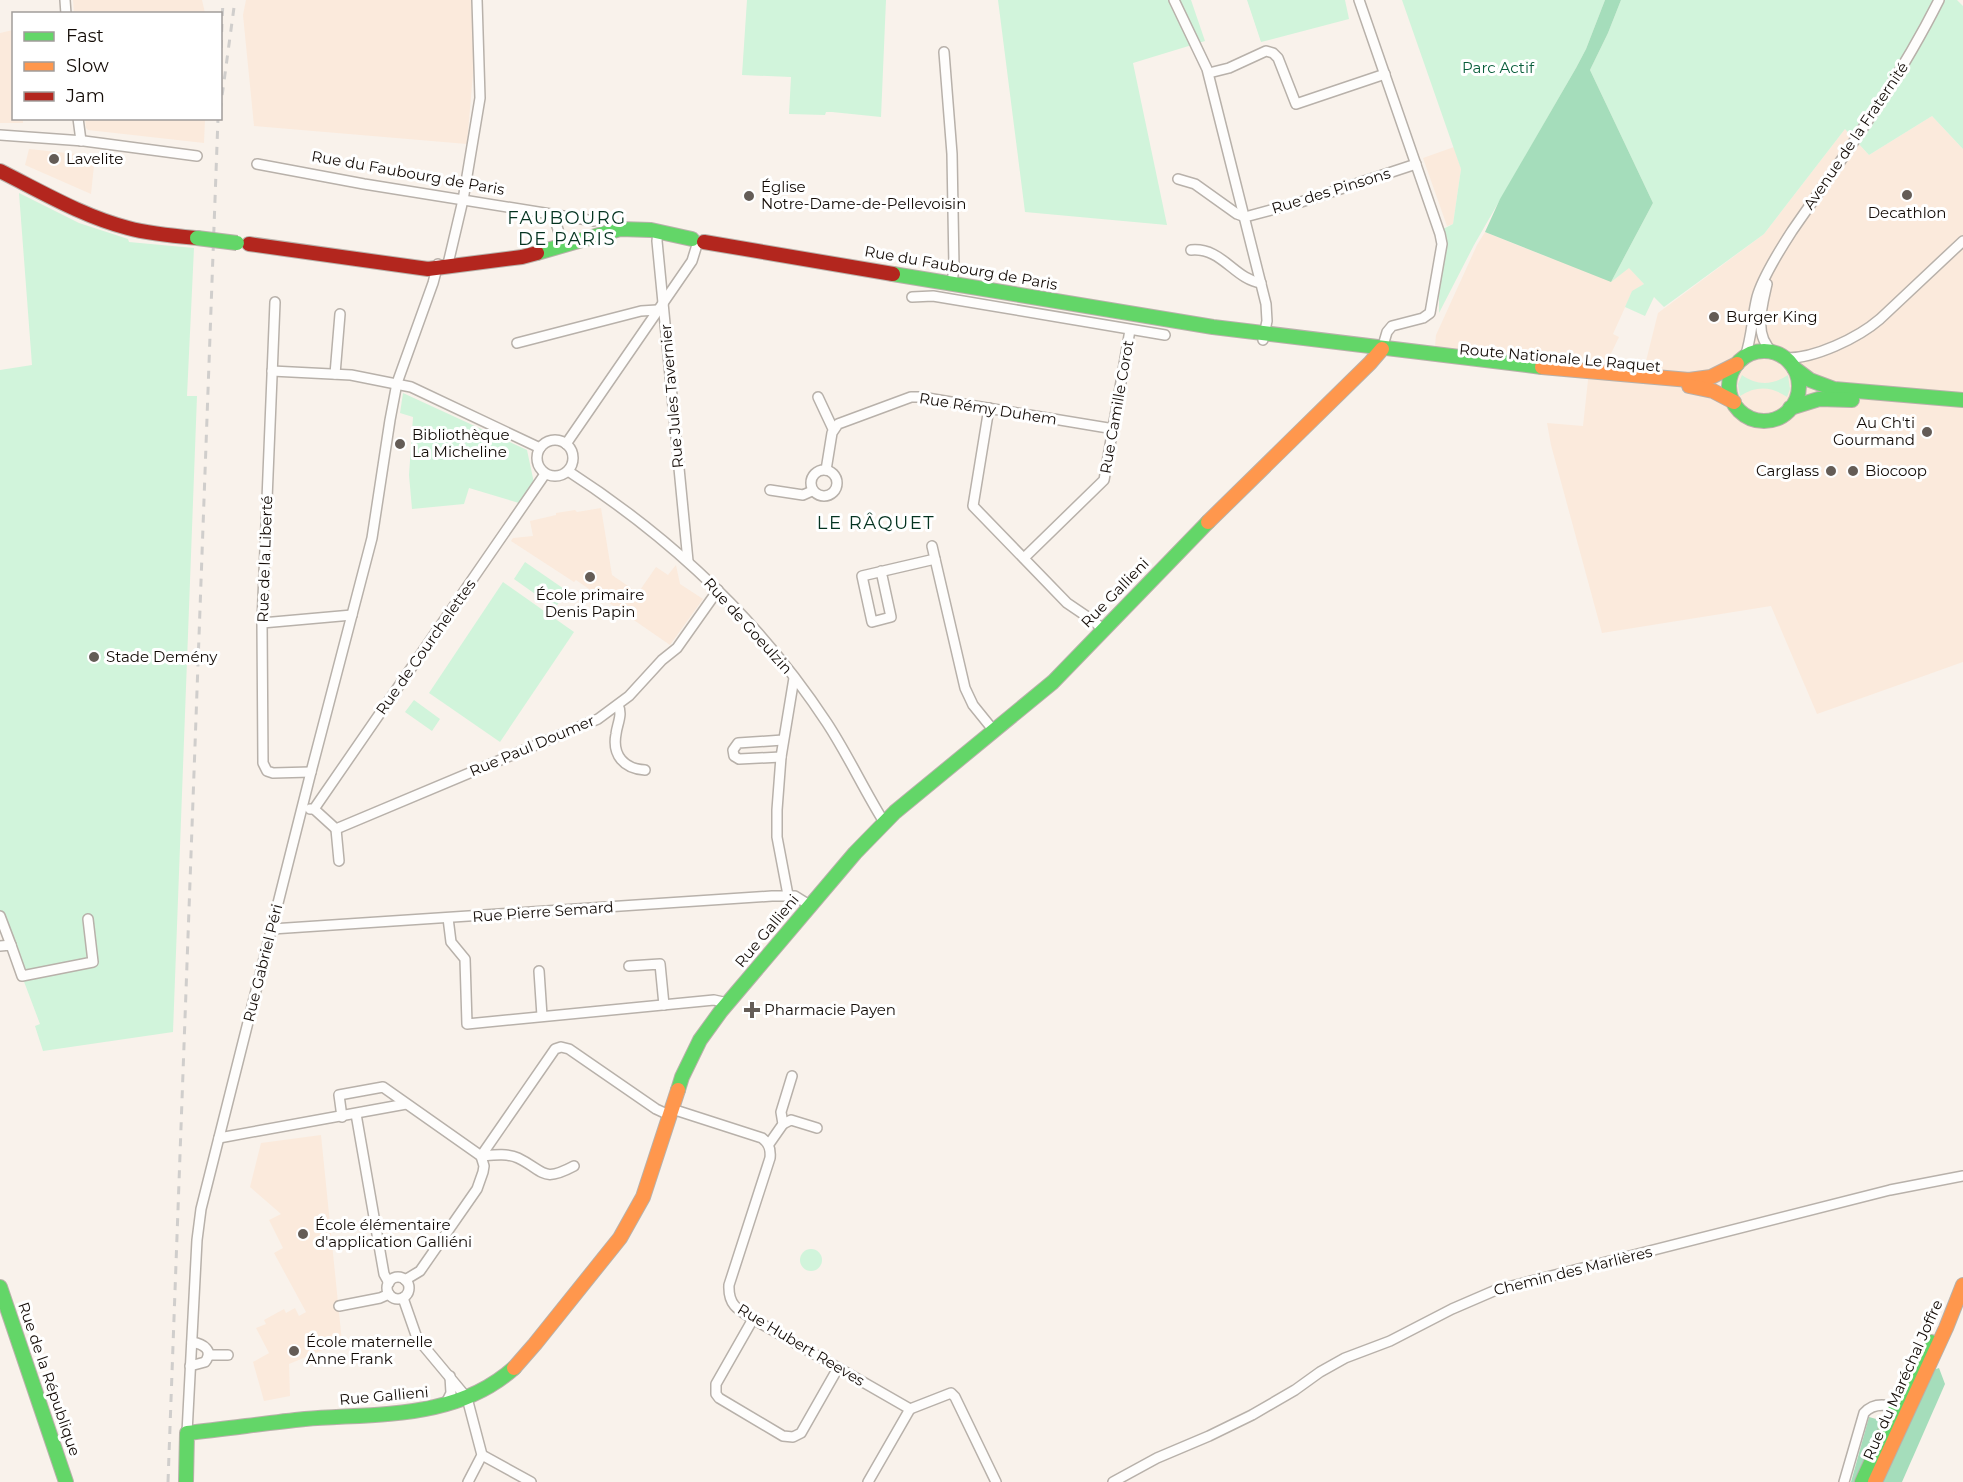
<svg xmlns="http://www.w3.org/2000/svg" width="1963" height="1482" viewBox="0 0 1963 1482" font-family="Montserrat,sans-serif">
	<rect width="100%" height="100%" fill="#f9f2eb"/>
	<g fill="#fbeadc">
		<polygon points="73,0 202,0 205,13 74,13"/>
		<polygon points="246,0 474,0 474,62 467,144 254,126 243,15"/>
		<polygon points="13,30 14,118 23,119 23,123 0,123 0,33"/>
		<polygon points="1932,116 1963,149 1963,662 1817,714 1771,606 1602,633 1551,445 1547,423 1583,426 1590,362 1435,346 1436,335 1477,245 1485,232 1550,258 1629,267 1644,284 1632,292 1613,334 1619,337 1606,364 1644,369 1658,313 1764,234 1845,129 1869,155"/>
		<polygon points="85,119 205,119 204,143 88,130 86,128"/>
		<polygon points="1454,147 1461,169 1453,224 1447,226 1423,158"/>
		<polygon points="29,149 95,156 91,194 25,165"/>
		<polygon points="601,508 612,575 638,593 656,567 668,575 676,565 680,584 703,599 670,645 576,580 574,582 511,541 513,538 533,536 530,521 556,515 556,513 575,510 577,512"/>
		<polygon points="321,1135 342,1342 289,1364 290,1396 264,1401 253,1362 269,1353 256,1328 266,1324 264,1320 284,1309 286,1313 295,1308 299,1316 306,1312 274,1253 283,1248 269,1220 281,1214 250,1187 261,1143"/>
	</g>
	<g fill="#d1f4db">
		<polygon points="747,0 886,0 881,117 832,112 826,112 825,115 789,114 791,77 742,75"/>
		<polygon points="998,0 1191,0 1205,41 1133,63 1167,225 1025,212"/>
		<polygon points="1247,0 1345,0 1349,19 1261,42"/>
		<polygon points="1402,0 1605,0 1586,49 1576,68 1474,245 1439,313 1439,290 1446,246 1443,229 1453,224 1461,169"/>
		<polygon points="1621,0 1957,0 1963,6 1963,149 1932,116 1869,155 1845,129 1764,234 1664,307 1654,297 1645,316 1625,307 1632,291 1644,284 1629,268 1611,282 1653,203 1590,70 1608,33"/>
		<polygon points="19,193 79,223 128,239 129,242 194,248 187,396 197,396 173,1032 43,1051 35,1026 40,1024 0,918 0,370 32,365"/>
		<path d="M1742 375C1757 386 1773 385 1788 375L1790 389 1787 397C1771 386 1756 386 1740 396L1738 384Z"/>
		<polygon points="403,393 527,450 534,483 519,503 469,488 464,504 412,509 409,475 413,417 400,413"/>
		<polygon points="525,562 567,591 555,608 514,579"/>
		<polygon points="503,582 574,632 500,742 429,693"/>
		<polygon points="414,700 440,719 432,731 405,712"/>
		<circle cx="811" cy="1260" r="11"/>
	</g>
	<g fill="#a5ddbb">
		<polygon points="1605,0 1621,0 1608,33 1590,70 1653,203 1611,282 1485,232 1500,199 1576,68 1586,49"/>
		<polygon points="1939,1368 1945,1384 1902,1482 1877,1482 1927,1372"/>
		<polygon points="1869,1417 1887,1422 1857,1482 1851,1482"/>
	</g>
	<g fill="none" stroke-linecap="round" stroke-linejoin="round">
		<defs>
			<g id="street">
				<polyline points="65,0 66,14"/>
				<polyline points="1174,0 1207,69 1266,304 1267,321 1263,340"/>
				<polyline points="1359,0 1440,234 1442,244 1430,313 1423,318 1392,326 1387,332 1382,349"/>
				<polyline points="944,52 952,154 954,267 952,283"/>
				<polyline points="1209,73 1229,68 1266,51 1273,53 1278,58 1296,104 1385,74"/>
				<polyline points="78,118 81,141"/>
				<polyline points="0,135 84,141 197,156"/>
				<polyline points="257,164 364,184 594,221"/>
				<polyline points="1178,179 1195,184 1237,214 1245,217 1301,202 1416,164"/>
				<polyline points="553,214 563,245"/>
				<polyline points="658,231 657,241 688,561"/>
				<path d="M1191 250C1222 247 1234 279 1261 283"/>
				<polyline points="447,268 463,200 480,98 477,0"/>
				<path d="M1767 284C1762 306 1753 336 1773 352"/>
				<polyline points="912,297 933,296 1165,335"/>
				<polyline points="275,302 262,623 263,763 267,771 273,773 311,772"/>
				<polyline points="517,343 641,311 657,310"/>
				<path d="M1745 357C1752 337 1752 317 1757 297 1762 279 1781 248 1792 231 1844 156 1898 82 1939 0"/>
				<path d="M1785 358C1814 359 1858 338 1880 319L1963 241"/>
				<polyline points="272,371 351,375 411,387 540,448"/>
				<polyline points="335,374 340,314"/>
				<polyline points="818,397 833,429"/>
				<polyline points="989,408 973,506 1067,603 1095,622 1103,630"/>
				<circle cx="555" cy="458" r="18"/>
				<polyline points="566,444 692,261 696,248"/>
				<circle cx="824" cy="483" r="13"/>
				<polyline points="826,470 832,433 838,424 911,397 921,397 1114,429"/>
				<path d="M568 471C670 537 760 621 827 723 848 755 864 790 884 822"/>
				<polyline points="770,490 803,495 812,491"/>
				<polyline points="932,546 965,688 973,705 994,731"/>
				<polyline points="1024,558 1104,480 1130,330"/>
				<polyline points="881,571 891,617 872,622 862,576 935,559"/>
				<polyline points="262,623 352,615"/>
				<path d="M618 705C623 715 617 724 616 734 612 755 624 769 645 770"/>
				<polyline points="781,757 739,759 734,756 733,750 738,743 783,740"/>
				<polyline points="310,809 314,809 545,474"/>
				<polyline points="314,809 336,829 598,719 629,696 662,660 677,648 718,590"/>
				<polyline points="336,829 339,861"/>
				<polyline points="788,895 777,837 777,810 781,757 794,678"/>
				<polyline points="0,916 11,945"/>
				<polyline points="448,918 451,942 465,959 467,1024 714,1000 728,1003"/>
				<polyline points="272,929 772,896 795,896 811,906"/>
				<polyline points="0,946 11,945 22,976 93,962 88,919"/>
				<polyline points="629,966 660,964 664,1005"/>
				<polyline points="539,971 542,1016"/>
				<path d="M672 1109 762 1138C769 1143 771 1149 770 1158L729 1285C728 1305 738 1310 753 1319L910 1409 868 1482"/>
				<polyline points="356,1114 384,1274 389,1283"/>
				<path d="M342 1117 339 1095 383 1087 481 1156C493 1155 507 1153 518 1158 545 1171 542 1183 574 1166"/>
				<polyline points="783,1124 791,1120 817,1128"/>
				<polyline points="219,1138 406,1104"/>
				<polyline points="769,1144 783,1124 781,1112 792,1076"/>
				<polyline points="481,1156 555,1049 561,1047 569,1049 656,1109 669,1115"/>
				<circle cx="398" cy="1288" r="11"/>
				<polyline points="405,1280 420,1271 477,1189 483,1172 484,1166 481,1156"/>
				<polyline points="403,1298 417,1338 467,1398 482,1455 468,1482"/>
				<polyline points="339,1306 380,1298 389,1294"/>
				<polyline points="753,1319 716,1384 716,1394 719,1398 783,1436 793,1437 801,1433 838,1368"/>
				<polyline points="209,1355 228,1355"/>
				<path d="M190 1366 205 1362C214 1350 203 1344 192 1342"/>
				<polyline points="445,1405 451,1393 450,1376"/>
				<polyline points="910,1409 951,1393 955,1397 996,1482"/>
				<polyline points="187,1433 197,1240 201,1209 311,772 372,538 390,420 397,383 433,283 438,264"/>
				<polyline points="482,1455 531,1482"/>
				<polyline points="1113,1482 1157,1458 1209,1436 1252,1415 1295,1390 1320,1372 1345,1358 1390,1341 1452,1309 1496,1290 1890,1190 1963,1176"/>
				<path d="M1844 1482 1864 1413C1874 1402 1887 1404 1899 1409"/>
			</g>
			<g id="fast">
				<polyline points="537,253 620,229 651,230 692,239"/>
				<polyline points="893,274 1213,327 1542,367"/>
				<circle cx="1764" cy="386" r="35"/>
				<polyline points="1794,368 1810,380 1834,389 1963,400"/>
				<polyline points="1790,408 1819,399 1852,400"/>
				<polyline points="678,1090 682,1077 700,1040 721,1011 855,853 895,812 1053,682 1208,522"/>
				<polyline points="0,1287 66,1482"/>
				<path d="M186 1482 187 1433C226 1429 266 1423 305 1419 377 1413 456 1420 514 1368"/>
				<polyline points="1862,1482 1909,1379 1931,1342"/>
			</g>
			<g id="slow">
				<polyline points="1542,367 1689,380 1711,377 1737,364"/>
				<polyline points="1689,386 1713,391 1734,402"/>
				<polyline points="1208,522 1370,363 1382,349"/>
				<polyline points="514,1368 535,1344 620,1238 643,1197 678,1090"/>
				<polyline points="1875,1482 1946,1328 1963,1285"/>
			</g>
			<g id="jam">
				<path d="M0 171C42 192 82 216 128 228 150 234 174 236 197 238"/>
				<polyline points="704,242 893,274"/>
				<polyline points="249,244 428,269 522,257 537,253"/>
			</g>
		</defs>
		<use href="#street" stroke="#b8b1aa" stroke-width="12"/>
		<use href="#fast" stroke="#b8b1aa" stroke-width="16"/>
		<use href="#slow" stroke="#b8b1aa" stroke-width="16"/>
		<use href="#jam" stroke="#b8b1aa" stroke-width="16"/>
		<use href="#street" stroke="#fefdfc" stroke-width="9"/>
		<use href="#fast" stroke="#63d668" stroke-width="14"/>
		<use href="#slow" stroke="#ff974d" stroke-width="14"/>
		<use href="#jam" stroke="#b3261e" stroke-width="14"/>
		<g stroke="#d0cecc" stroke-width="3" stroke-dasharray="8 8" stroke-linecap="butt">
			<polyline points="221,48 223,0"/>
			<polyline points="220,111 235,0"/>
			<polyline points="168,1482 218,118"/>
		</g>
		<defs>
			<polyline id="fast-bridge" points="197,238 237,243"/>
		</defs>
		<use href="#fast-bridge" stroke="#b8b1aa" stroke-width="16" stroke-linecap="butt"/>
		<use href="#fast-bridge" stroke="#63d668" stroke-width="14"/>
	</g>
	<g fill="#645c56" stroke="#fff" stroke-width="2">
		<circle cx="54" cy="159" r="6"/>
		<circle cx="1907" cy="195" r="6"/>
		<circle cx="749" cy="196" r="6"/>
		<circle cx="1714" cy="317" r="6"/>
		<circle cx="1927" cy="432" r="6"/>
		<circle cx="400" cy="444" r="6"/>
		<circle cx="1831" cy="471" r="6"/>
		<circle cx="1853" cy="471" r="6"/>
		<circle cx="590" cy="577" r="6"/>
		<circle cx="94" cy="657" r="6"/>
		<path d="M749 1001h6v6h6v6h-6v6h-6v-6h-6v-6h6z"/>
		<circle cx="303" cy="1234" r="6"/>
		<circle cx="294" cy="1351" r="6"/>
	</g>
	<g text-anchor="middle" stroke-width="6" stroke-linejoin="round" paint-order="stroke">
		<g font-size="15" fill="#095e3b" stroke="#fff">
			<text x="1498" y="73">Parc Actif</text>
		</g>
		<g font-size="15" fill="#130b06" stroke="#fff">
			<text transform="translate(1856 136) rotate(-56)" y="5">Avenue de la Fraternité</text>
			<text transform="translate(408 173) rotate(10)" y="5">Rue du Faubourg de Paris</text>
			<text transform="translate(1331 191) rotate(-17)" y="5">Rue des Pinsons</text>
			<text transform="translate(961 268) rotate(10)" y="5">Rue du Faubourg de Paris</text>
			<text transform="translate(1560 358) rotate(5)" y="5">Route Nationale Le Raquet</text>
			<text transform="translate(672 396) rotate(-95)" y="5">Rue Jules Tavernier</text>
			<text transform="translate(1117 407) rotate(-80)" y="5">Rue Camille Corot</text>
			<text transform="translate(988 409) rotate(9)" y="5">Rue Rémy Duhem</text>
			<text transform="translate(265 559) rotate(-88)" y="5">Rue de la Liberté</text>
			<text transform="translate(1115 593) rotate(-46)" y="5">Rue Gallieni</text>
			<text transform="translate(748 626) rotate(48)" y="5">Rue de Goeulzin</text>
			<text transform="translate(426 647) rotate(-55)" y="5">Rue de Courchelettes</text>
			<text transform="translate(532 746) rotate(-23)" y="5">Rue Paul Doumer</text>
			<text transform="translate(543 912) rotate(-4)" y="5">Rue Pierre Semard</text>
			<text transform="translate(767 931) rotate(-50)" y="5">Rue Gallieni</text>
			<text transform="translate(263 963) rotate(-76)" y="5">Rue Gabriel Péri</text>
			<text transform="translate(1573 1271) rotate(-14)" y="5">Chemin des Marlières</text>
			<text transform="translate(801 1345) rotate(31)" y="5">Rue Hubert Reeves</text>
			<text transform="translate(49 1379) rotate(71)" y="5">Rue de la République</text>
			<text transform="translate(1903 1380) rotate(-66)" y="5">Rue du Maréchal Joffre</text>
			<text transform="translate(384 1396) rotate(-5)" y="5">Rue Gallieni</text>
		</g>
		<g font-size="15" fill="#130b06" stroke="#fff" text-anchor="start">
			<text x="66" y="164">Lavelite</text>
			<text x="761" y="192">Église<tspan x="761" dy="17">Notre-Dame-de-Pellevoisin</tspan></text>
			<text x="1907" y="218" text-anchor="middle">Decathlon</text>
			<text x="1726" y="322">Burger King</text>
			<text x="1915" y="428" text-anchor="end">Au Ch'ti<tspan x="1915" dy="17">Gourmand</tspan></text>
			<text x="412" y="440">Bibliothèque<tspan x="412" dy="17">La Micheline</tspan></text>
			<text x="1819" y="476" text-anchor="end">Carglass</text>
			<text x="1865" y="476">Biocoop</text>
			<text x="590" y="600" text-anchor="middle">École primaire<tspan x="590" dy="17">Denis Papin</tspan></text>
			<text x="106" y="662">Stade Demény</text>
			<text x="764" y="1015">Pharmacie Payen</text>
			<text x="315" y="1230">École élémentaire<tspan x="315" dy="17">d'application Galliéni</tspan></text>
			<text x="306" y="1347">École maternelle<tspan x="306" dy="17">Anne Frank</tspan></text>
		</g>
		<g font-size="18" letter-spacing="1.5" fill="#043320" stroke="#fff">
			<text x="567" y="224">FAUBOURG<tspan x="567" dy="21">DE PARIS</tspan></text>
			<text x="876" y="529">LE RÂQUET</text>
		</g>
	</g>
	<rect x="12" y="12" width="210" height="108" fill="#ffffff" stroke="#a19d9b" stroke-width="1.5"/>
	<rect x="24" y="32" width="30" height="9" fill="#63d668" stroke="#a19d9b" stroke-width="1.5"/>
	<text x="66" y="42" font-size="18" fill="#130b06">Fast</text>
	<rect x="24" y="62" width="30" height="9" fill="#ff974d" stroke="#a19d9b" stroke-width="1.5"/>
	<text x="66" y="72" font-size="18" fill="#130b06">Slow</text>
	<rect x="24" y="92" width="30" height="9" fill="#b3261e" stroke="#a19d9b" stroke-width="1.5"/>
	<text x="66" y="102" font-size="18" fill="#130b06">Jam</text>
</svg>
